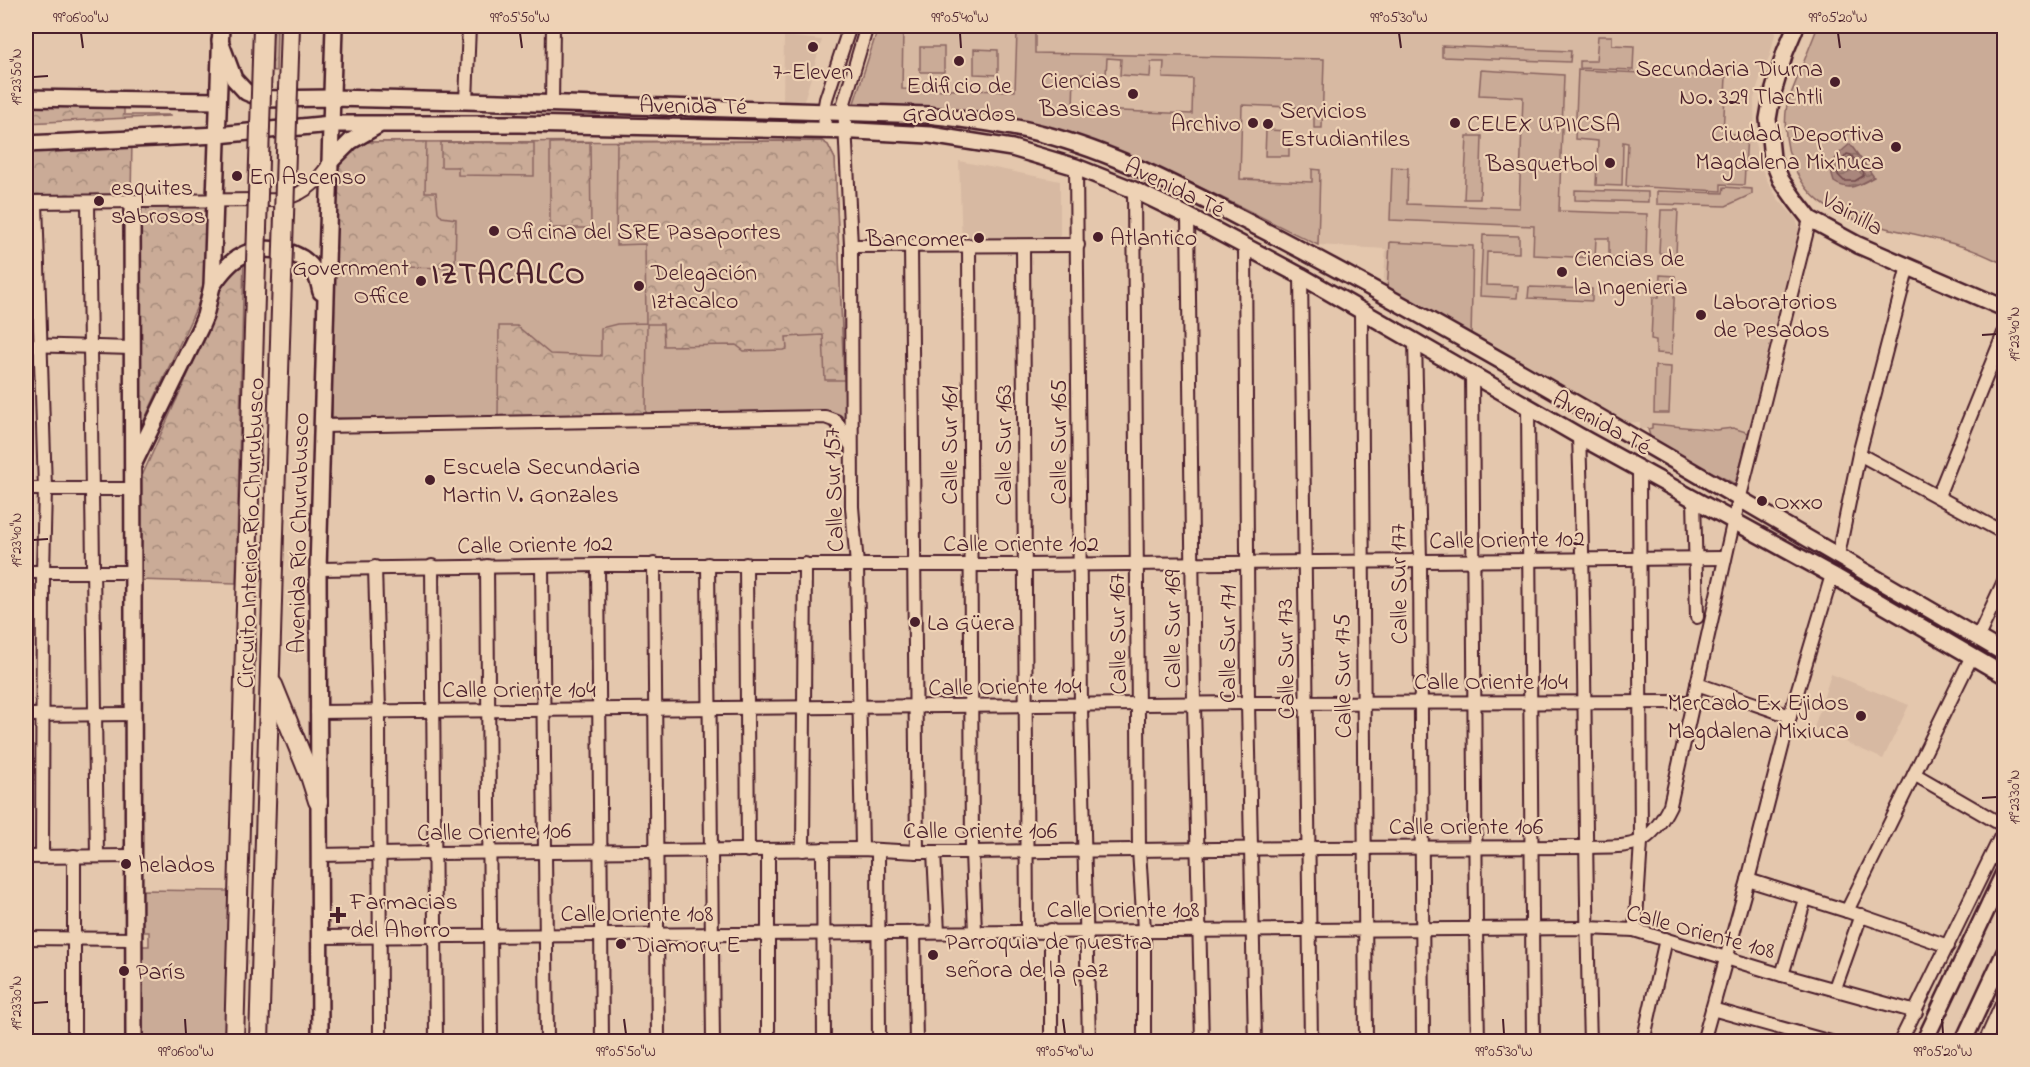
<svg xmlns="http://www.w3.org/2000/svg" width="2030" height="1067" viewBox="0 0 2030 1067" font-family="'Indie Flower',sans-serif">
	<defs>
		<pattern id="forest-crowns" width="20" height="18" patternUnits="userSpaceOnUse" patternTransform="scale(1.5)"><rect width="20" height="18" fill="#caab97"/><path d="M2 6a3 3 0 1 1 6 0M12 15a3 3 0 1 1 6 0" fill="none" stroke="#a68b7b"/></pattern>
		<pattern id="water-waves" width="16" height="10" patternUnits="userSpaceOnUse" patternTransform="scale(1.5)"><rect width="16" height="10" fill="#a9867b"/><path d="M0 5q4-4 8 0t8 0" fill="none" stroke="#8c6d65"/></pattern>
	</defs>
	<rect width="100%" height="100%" fill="#e4c7ad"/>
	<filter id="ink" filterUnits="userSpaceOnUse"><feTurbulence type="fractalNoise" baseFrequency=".0167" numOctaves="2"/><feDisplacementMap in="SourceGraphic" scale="12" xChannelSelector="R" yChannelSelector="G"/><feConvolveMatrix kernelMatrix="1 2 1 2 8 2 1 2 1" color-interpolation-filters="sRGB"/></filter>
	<g filter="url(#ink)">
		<g fill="#d7b9a2">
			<polygon points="879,26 1777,26 1770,55 1761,75 1754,99 1755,143 1760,165 1768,182 1778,199 1796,219 1799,229 1735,484 1651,440 1648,429 1640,429 1640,422 1625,423 1383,290 1386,249 1318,245 1134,157 1097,143 1044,127 965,111 854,103"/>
			<polygon points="784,36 822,40 804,101 783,101"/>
			<polygon points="959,161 1060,181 1060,245 962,245"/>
			<polygon points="1831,674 1909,705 1883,759 1814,728"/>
		</g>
		<g fill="#caab97" stroke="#8a6561" stroke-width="1.5" fill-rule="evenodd">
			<path d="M1818 26H2004V264C1989 257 1973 249 1957 245 1922 234 1885 230 1850 218 1801 202 1779 153 1787 104Z"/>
			<path d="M878 28 903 29 902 89 1015 91 1017 31 1035 32V53L1324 59 1322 128H1314V108L1242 105 1240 179 1312 182V169L1320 170 1318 245C1230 202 1142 154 1047 128 984 111 919 107 854 103ZM1107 58 1121 59 1120 75 1150 77 1151 62H1164L1163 78 1193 79 1192 114 1073 109 1074 74 1106 75Z"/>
			<polygon points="1598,36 1612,36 1612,45 1634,46 1633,70 1580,68 1580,61 1596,61"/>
			<polygon points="1442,46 1571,51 1570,62 1442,57"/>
			<rect x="920" y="47" width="24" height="25"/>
			<polygon points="974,49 998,50 998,75 974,74"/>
			<polygon points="1481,70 1564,75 1559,211 1647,214 1646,259 1609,258 1609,238 1596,238 1595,258 1533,255 1534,226 1390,220 1392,167 1408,168 1407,204 1519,208 1523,97 1479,95"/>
			<polygon points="1578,70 1726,77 1723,133 1747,135 1744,185 1721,184 1721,191 1626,186 1628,143 1623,142 1622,186 1596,185 1598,141 1575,139"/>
			<polygon points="1266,130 1289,131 1289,156 1265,156"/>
			<polygon points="1467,136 1482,136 1480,199 1464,199"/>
			<polygon points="822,141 828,145 835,159 846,425 841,418 646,415 332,418 333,266 366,142"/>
			<polygon points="1724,187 1752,189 1752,194 1726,206 1657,204 1657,191 1723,193"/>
			<polygon points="1575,190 1648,192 1648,202 1575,200"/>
			<polygon points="1661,210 1678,210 1676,254 1659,253"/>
			<polygon points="1483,235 1519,236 1519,253 1487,252 1486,285 1518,286 1517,298 1480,296"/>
			<polygon points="1390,242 1473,246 1471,339 1387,293"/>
			<polygon points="1660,275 1675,276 1672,354 1656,353 1656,340 1651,339 1653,297 1659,297"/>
			<polygon points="1529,287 1592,289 1592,301 1528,298"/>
			<polygon points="1655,366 1671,367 1669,413 1654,413"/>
			<polygon points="1652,424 1716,430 1733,428 1749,433 1735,484 1651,440 1648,429 1652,428"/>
			<polygon points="140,890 229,891 225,1041 141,1041 140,946 149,946 149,932 140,932"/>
		</g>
		<g fill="url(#forest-crowns)" stroke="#8a6561" stroke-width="1.5">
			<polygon points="267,26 277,26 276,71 265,70"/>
			<polygon points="26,102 124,103 124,115 170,115 170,116 26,123"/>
			<polygon points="132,140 131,198 26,199 26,147"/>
			<polygon points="822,141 828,145 835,159 844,380 825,380 823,335 786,337 787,349 784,350 744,351 736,345 664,346 663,324 647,324 646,415 498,416 499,326 517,326 550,354 601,356 601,328 617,324 646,323 645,244 616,245 617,142"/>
			<polygon points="366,142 426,142 425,192 436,192 438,212 442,217 456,219 455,268 333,266 336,161 351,146"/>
			<polygon points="441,142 534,143 534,176 458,175 458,167 441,167"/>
			<polygon points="590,142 591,228 550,228 550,143"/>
			<polygon points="206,206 206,287 136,438 130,208"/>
			<polygon points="244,257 236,583 138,580 137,487 208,330 214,276"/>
		</g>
		<path fill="url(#water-waves)" stroke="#835d5b" stroke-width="1.5" d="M1850 144 1874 177C1860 185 1849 192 1834 182 1827 165 1837 154 1850 144Z"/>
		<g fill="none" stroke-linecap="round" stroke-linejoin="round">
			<polygon stroke="#70484b" stroke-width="1.5" points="1847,154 1851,155 1864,173 1863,176 1855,181 1844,181 1838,175 1838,165"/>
			<defs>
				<g id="minor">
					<polyline points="466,101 469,26"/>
					<polyline points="552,104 553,26"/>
					<polyline points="825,130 824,111 826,99 850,26"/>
					<polyline points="1076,167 1081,706 1089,1042"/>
					<polyline points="1134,190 1139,850 1144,930 1144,1042"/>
					<path d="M26 202 275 200C302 197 315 185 330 163"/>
					<polyline points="36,202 45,489 43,572 42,856"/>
					<polyline points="88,202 97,856"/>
					<polyline points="1188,216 1194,704 1202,1042"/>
					<polyline points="851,246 1078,245"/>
					<polyline points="911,246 917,852"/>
					<polyline points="969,246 972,852 975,932"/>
					<polyline points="1023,246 1027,931"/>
					<polyline points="1245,246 1248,703 1255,1042"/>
					<polyline points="1301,276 1311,1042"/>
					<polyline points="1361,311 1366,1042"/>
					<polyline points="1415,341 1420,561 1423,1042"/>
					<polyline points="26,345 132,348"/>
					<polyline points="1472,374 1476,928 1478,1042"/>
					<polyline points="1528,406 1533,1042"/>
					<polyline points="322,426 825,417 836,421 850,444"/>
					<path d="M1579 436C1586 638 1584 840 1590 1042"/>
					<polyline points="1859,454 2004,533"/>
					<polyline points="26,489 133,489"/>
					<polyline points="1938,496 2004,333"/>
					<polyline points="1694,500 1697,617"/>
					<polyline points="1838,555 1859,454 1908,266"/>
					<polyline points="654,564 658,1042"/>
					<polyline points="708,564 713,1042"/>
					<polyline points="746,564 748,851"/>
					<polyline points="598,565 602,1042"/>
					<polyline points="432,566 436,1042"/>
					<polyline points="487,566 491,1042"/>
					<polyline points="542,566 547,1042"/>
					<polyline points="375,567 379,711 380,1042"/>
					<polyline points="318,569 598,565 1025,565 1725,558"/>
					<polyline points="26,572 133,572"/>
					<polyline points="1978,637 2004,581"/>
					<polyline points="1697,684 1790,716"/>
					<polyline points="317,712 1248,703 1693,702"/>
					<polyline points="26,715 133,714"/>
					<polyline points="1914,774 2004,826"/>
					<polyline points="823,849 824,1042"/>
					<polyline points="862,849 857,565 852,507 851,246 844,103 867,26"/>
					<polyline points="803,850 805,564"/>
					<polyline points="878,851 879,1042"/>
					<polyline points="934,852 938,932"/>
					<path d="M318 855 435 853 862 849 917 852H972L1308 848 1586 847C1631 846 1648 850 1670 805L1732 528 1810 219"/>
					<polyline points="74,856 74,1042"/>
					<polyline points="26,857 133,856"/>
					<polyline points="1748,880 1847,911 1948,946"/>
					<polyline points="1847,911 1972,656"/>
					<polyline points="1634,930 1636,919 1641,842 1639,469"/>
					<polyline points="914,932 916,1042"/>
					<polyline points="319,937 1587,928 1634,930 1782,975 1916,1012"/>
					<polyline points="26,938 134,939"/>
					<polyline points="1782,975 1805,899"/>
					<polyline points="1835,988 1861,915"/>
					<polyline points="1712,1009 1831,1042"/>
					<polyline points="768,1042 768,850"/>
					<polyline points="1051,1042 1051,930"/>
					<polyline points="1643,1042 1666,939"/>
					<polyline points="1703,1042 1748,880 1790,716 1832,575"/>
					<polyline points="1900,1042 2004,830"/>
					<polyline points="1985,1042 2004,1000"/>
				</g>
				<g id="major">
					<polyline points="1796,26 1785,52 1772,96 1768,119 1772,158 1781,180 1796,201 1810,219 1858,245 2004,308"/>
					<path d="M220 41 234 79 246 92 263 99 331 98 466 101 929 115C967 120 1005 124 1043 134 1112 152 1176 185 1238 217 1316 257 1392 299 1468 342 1648 444 1825 549 2004 653"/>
					<polyline points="26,98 218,101"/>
					<polyline points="26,144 218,135 331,124 519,124 856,131 930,135 1012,148 1076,167 1134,190 1188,216 1301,276 1579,436 1832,575 2004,675"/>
					<polyline points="330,162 351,141 377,126"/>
					<polyline points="132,202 134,1042"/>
					<path d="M212 286C220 274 229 262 241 256 260 245 292 248 308 263 316 270 319 282 321 292"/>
					<polyline points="134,463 200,328 205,316 212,286 221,26"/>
					<polyline points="320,1042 318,569 334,26"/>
					<polyline points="1924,1042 2004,873"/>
					<polyline points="1963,1042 2004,954"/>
				</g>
				<g id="highway">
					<polyline points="273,685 310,776 318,801"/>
					<polyline points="234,1042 249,498"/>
					<polyline points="259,1042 275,499"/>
				</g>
			</defs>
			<use href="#minor" stroke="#4a1f2b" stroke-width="16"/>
			<use href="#major" stroke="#4a1f2b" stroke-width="20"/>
			<use href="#highway" stroke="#4a1f2b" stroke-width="22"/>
			<use href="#minor" stroke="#eed2b5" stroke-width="12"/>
			<use href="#major" stroke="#eed2b5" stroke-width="15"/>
			<use href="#highway" stroke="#eed2b5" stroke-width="18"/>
			<defs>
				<g id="highway-bridge">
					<polyline points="249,498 263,26"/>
					<polyline points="275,499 290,26"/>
				</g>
			</defs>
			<use href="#highway-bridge" stroke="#4a1f2b" stroke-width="22" stroke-linecap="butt"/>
			<use href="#highway-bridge" stroke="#eed2b5" stroke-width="18"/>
		</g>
	</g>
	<path fill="none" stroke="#4a1f2b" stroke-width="2" d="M81 33 83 48M520 33 522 48M960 33 961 48M1399 33 1401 48M1838 33 1840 48M33 77 48 76M1982 335 1997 334M33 540 48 539M1982 798 1997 797M33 1003 48 1002M185 1019 186 1034M624 1019 626 1034M1063 1019 1065 1034M1503 1019 1504 1034M1942 1019 1943 1034"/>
	<g fill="#4a1f2b" stroke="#eed2b5" stroke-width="2">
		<circle cx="813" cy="47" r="6"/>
		<circle cx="959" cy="61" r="6"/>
		<circle cx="1835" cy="82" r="6"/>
		<circle cx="1133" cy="94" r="6"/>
		<circle cx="1253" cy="123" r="6"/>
		<circle cx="1455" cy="123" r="6"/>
		<circle cx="1268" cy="124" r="6"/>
		<circle cx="1896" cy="147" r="6"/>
		<circle cx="1610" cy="163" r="6"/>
		<circle cx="237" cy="176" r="6"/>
		<circle cx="99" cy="201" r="6"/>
		<circle cx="494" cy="231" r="6"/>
		<circle cx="1098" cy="237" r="6"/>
		<circle cx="979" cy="238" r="6"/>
		<circle cx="1562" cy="272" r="6"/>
		<circle cx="421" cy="281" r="6"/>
		<circle cx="639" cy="286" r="6"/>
		<circle cx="1701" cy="315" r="6"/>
		<circle cx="430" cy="480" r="6"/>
		<circle cx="1762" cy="501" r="6"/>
		<circle cx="915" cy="622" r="6"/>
		<circle cx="1861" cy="716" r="6"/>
		<circle cx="126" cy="864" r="6"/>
		<path d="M335 906h6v6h6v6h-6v6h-6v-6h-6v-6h6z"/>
		<circle cx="621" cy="944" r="6"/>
		<circle cx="933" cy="955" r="6"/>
		<circle cx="124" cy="971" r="6"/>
	</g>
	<g text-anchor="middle" stroke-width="4.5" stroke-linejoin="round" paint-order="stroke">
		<g font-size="24" fill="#4a1f2b" stroke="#eed2b5" text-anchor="start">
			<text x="1823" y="76" text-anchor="end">Secundaria Diurna<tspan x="1823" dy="28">No. 329 Tlachtli</tspan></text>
			<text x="813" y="79" text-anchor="middle">7-Eleven</text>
			<text x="1121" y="88" text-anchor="end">Ciencias<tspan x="1121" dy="28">Basicas</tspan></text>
			<text x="959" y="93" text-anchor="middle">Edificio de<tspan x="959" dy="28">Graduados</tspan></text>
			<text x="1280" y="118">Servicios<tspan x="1280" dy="28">Estudiantiles</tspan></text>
			<text x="1241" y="131" text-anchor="end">Archivo</text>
			<text x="1467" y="131">CELEX UPIICSA</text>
			<text x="1884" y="141" text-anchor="end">Ciudad Deportiva<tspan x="1884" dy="28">Magdalena Mixhuca</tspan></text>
			<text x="1598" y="171" text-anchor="end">Basquetbol</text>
			<text x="249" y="184">En Ascenso</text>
			<text x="111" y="195">esquites<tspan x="111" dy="28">sabrosos</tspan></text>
			<text x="506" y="239">Oficina del SRE Pasaportes</text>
			<text x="1110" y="245">Atlantico</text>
			<text x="967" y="246" text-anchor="end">Bancomer</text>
			<text x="1574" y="266">Ciencias de<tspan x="1574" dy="28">la Ingenieria</tspan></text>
			<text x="409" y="275" text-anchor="end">Government<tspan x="409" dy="28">Office</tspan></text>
			<text x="651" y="280">Delegación<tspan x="651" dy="28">Iztacalco</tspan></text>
			<text x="1713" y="309">Laboratorios<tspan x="1713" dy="28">de Pesados</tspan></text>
			<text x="442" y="474">Escuela Secundaria<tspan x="442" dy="28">Martin V. Gonzales</tspan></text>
			<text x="1774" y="509">Oxxo</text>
			<text x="927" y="630">La Güera</text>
			<text x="1849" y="710" text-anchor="end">Mercado Ex Ejidos<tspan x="1849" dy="28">Magdalena Mixiuca</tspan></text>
			<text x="138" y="872">helados</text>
			<text x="350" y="909">Farmacias<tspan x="350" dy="28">del Ahorro</tspan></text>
			<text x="945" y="949">Parroquia de nuestra<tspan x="945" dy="28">señora de la paz</tspan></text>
			<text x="633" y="952">Diamoru E</text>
			<text x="136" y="979">París</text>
		</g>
		<g font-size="24" fill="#4a1f2b" stroke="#eed2b5">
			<text transform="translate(693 105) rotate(1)" y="8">Avenida Té</text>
			<text transform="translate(1175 187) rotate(26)" y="8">Avenida Té</text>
			<text transform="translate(1853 213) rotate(29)" y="8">Vainilla</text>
			<text transform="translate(1602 422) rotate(29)" y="8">Avenida Té</text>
			<text transform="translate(1058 442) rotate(-90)" y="8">Calle Sur 165</text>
			<text transform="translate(949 445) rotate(-90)" y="8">Calle Sur 161</text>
			<text transform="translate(1003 445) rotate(-90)" y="8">Calle Sur 163</text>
			<text transform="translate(833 490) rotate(-92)" y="8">Calle Sur 157</text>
			<text transform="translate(250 533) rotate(-88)" y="8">Circuito Interior Río Churubusco</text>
			<text transform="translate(298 533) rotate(-89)" y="8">Avenida Río Churubusco</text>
			<text transform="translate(1507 539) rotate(-1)" y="8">Calle Oriente 102</text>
			<text x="1021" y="551">Calle Oriente 102</text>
			<text transform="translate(535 544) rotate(-1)" y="8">Calle Oriente 102</text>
			<text transform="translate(1398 584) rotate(-91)" y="8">Calle Sur 177</text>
			<text transform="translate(1172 629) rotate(-90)" y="8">Calle Sur 169</text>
			<text transform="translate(1117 634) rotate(-91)" y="8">Calle Sur 167</text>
			<text transform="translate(1227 644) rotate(-90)" y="8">Calle Sur 171</text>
			<text transform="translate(1285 659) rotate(-91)" y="8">Calle Sur 173</text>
			<text transform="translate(1342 676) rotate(-91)" y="8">Calle Sur 175</text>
			<text x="1491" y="689">Calle Oriente 104</text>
			<text transform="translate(1005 686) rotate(-1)" y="8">Calle Oriente 104</text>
			<text x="519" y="697">Calle Oriente 104</text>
			<text x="1466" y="834">Calle Oriente 106</text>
			<text x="980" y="838">Calle Oriente 106</text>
			<text transform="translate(494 831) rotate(-1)" y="8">Calle Oriente 106</text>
			<text x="1123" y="917">Calle Oriente 108</text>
			<text x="637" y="921">Calle Oriente 108</text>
			<text transform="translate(1701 931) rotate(15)" y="8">Calle Oriente 108</text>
		</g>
		<g font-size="30" font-weight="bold" letter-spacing="1.5" fill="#4a1f2b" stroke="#eed2b5">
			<text x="509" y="283">IZTACALCO</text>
		</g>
	</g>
	<rect width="2030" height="1067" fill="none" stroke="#eed2b5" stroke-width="66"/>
	<rect x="33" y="33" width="1964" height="1001" fill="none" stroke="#4a1f2b" stroke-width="2"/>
	<g font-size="15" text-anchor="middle" fill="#4a1f2b">
		<text x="81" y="22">99°06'00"W</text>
		<text x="520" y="22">99°05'50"W</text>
		<text x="960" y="22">99°05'40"W</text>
		<text x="1399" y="22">99°05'30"W</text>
		<text x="1838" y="22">99°05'20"W</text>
		<text transform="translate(16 77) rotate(-90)" y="5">19°23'50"N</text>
		<text transform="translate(2014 334) rotate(-90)" y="5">19°23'40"N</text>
		<text transform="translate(16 540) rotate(-90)" y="5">19°23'40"N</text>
		<text transform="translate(2014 797) rotate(-90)" y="5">19°23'30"N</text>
		<text transform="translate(16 1003) rotate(-90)" y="5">19°23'30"N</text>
		<text x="186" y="1056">99°06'00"W</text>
		<text x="626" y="1056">99°05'50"W</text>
		<text x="1065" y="1056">99°05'40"W</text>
		<text x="1504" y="1056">99°05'30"W</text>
		<text x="1943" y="1056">99°05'20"W</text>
	</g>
</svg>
